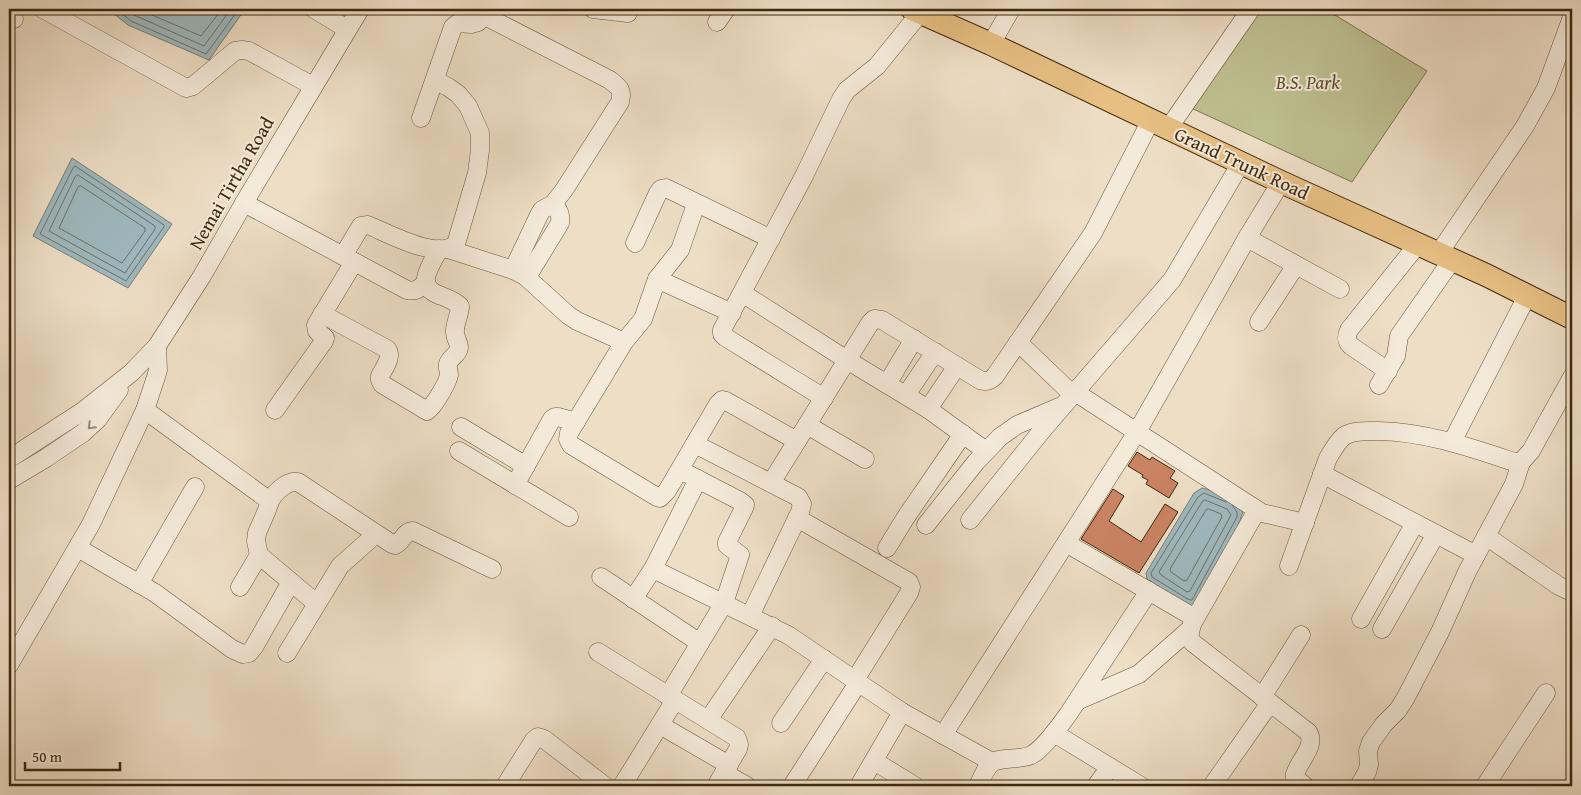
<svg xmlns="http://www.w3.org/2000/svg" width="1581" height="795" viewBox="0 0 1581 795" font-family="'Gentium Book Plus',serif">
	<rect width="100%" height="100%" fill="#eedec6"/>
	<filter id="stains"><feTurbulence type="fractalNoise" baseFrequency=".004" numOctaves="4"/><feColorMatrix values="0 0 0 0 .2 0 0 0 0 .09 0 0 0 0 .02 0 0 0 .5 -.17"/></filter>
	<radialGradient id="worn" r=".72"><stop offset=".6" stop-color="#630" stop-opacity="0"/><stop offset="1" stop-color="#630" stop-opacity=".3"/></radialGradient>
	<polygon fill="#bec091" stroke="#7e744e" points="1255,9 1325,9 1427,71 1352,182 1189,107"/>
	<g fill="#9eb9bf" stroke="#787f77">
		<polygon points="108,9 245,9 209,60 128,25"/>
		<polygon points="72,158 172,224 128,288 33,236"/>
		<path d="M1202 488C1216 491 1235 500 1243 512L1237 528 1193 608 1147 579 1146 573 1194 493Z"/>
	</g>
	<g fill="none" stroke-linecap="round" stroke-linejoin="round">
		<g stroke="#6e7165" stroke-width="1">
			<polyline points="116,9 131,21 206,54 239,9"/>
			<polyline points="126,9 134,15 204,46 231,9"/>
			<polyline points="138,9 201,36 222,9"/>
			<polygon points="75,166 164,225 164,227 126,281 40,234 73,168"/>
			<polygon points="78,175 155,226 155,229 125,273 49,231 75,177"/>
			<polygon points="81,186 145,228 145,231 122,263 59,228 78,187"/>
			<polygon points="1205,500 1227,509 1231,515 1190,591 1187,592 1161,575 1159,572 1202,502"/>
			<polyline points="1226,502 1204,493 1198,497 1151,573 1152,577 1186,598 1190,600 1192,600 1237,517 1237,512 1232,505"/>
			<polygon points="1209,509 1221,514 1222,517 1187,580 1184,581 1171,572 1170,569 1206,510"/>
		</g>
	</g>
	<g fill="#ca8363" stroke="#3f290b">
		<polygon points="1137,452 1150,460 1152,457 1175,471 1170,478 1178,483 1169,498 1146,484 1148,480 1142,477 1143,475 1128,466"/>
		<polygon points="1113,489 1124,496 1109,521 1141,542 1165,504 1178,512 1139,573 1081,539"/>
	</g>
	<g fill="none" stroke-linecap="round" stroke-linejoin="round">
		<defs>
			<g id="minor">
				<polyline points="43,9 186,88 193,86 235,51 242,50 249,51 313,86"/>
				<polyline points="314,9 347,29"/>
				<polyline points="593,9 628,13"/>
				<path d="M483 15 610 80C620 88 623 90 620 102L564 190 553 204 542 210 539 215 513 270"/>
				<polyline points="9,16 14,19"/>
				<polyline points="717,22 726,9"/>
				<polyline points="991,44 1011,9"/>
				<polyline points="421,118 453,27 458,23 471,24 478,22 486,9"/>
				<polyline points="1168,129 1251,9"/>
				<path d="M244 203 407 290C415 292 419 289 425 283"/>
				<polyline points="696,204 680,250 657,279 643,319 624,342 569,433 568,439 571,445 657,497 660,498 667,491 718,404 722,400 726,401 797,441"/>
				<polyline points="1247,238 1340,289"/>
				<polyline points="635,243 658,193 661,189 666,188 771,239"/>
				<polyline points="448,249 513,270 525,276 568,315 577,321 624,342"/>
				<polyline points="1439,253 1525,126 1546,88 1572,17"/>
				<path d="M343 256 361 226 368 225C388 233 437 261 456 244L477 173 480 150V133L468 106 458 94 448 87 435 80"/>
				<path d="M527 277 560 223C561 214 559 210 553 204"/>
				<polyline points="657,279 732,313"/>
				<polyline points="742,293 847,360 928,409 986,451"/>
				<path d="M322 314 387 349C393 357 384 368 380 376V380L382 384 427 411C434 406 447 384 449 375 449 371 447 368 448 364 450 357 458 355 459 348 459 342 455 338 455 333 454 324 460 315 460 306 454 300 447 298 439 295 414 285 431 266 439 249"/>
				<polyline points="1259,322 1296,265"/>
				<polyline points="1018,342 1073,395"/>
				<path d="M1388 371 1351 346C1346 341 1346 337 1349 330L1418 244"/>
				<polyline points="887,384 914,339"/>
				<polyline points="1379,385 1396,356 1399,336 1452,260"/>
				<polyline points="1075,392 1262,513 1305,523"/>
				<polyline points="906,395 935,352"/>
				<polyline points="824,398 725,337 722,334 722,330 804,176 841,99 847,90 877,66 920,13"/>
				<polyline points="928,409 957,366"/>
				<polyline points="145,410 267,499 269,504 267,510 257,533 256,541 259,555 316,603"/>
				<polyline points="275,410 324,341 325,338 317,331 316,325 354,262"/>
				<polyline points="807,425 865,459"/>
				<polyline points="461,427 526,466"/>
				<polyline points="1452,442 1527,296"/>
				<polyline points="695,444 790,493 798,497 802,504 800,512 750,616"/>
				<polyline points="459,451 569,517"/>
				<polyline points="9,459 83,411 131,373 157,346 202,276 244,203 360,9"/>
				<polyline points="1322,474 1476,555"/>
				<polyline points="9,480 46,458 83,433 98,419 119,390"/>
				<path d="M771 483 870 323 874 319 882 320 980 380C987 382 990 381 995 376L1093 233 1151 120"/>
				<polyline points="515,485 552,419 555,417 558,417 576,422"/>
				<path d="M269 504C272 494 287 480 298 482L392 544 395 545C403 542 404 531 413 531L492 569"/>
				<path d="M1257 510 1192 624 1189 637 1193 643 1308 732C1317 745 1299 761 1295 774V778L1305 786"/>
				<polyline points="797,518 909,582 911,587 909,593 855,680"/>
				<polyline points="970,520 1044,428 1172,280 1241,163"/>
				<polyline points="926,525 976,462 1000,437 1017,425 1059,407"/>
				<polyline points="1486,536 1559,586 1572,592"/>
				<polyline points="1066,543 1195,618"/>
				<polyline points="78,548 155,593 232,649 243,654 249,653 254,647 291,582"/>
				<polyline points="887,548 906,517 963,434"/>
				<path d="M1289 566 1328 458C1333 450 1337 442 1344 436 1354 430 1367 431 1378 431 1426 432 1469 447 1514 462H1521L1531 451 1572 377"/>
				<polyline points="653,569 788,635 902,712 992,762"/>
				<polyline points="601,577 700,643"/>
				<polyline points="139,584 195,487"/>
				<polyline points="240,587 259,555"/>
				<polyline points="633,599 653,569 698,479"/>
				<polyline points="1361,619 1415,523"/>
				<polyline points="1382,629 1436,534"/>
				<polyline points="598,652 737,738 739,745 738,749 716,786"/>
				<polyline points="287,653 340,566 376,534"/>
				<polyline points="9,665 91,524 145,410 156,377 158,370 157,346"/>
				<polyline points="668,696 724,603 740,555 727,545 727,542 744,508 745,505 740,501 680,470"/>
				<polyline points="1262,697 1301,635"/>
				<polyline points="1077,701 1139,674 1189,630"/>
				<polyline points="708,720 772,626"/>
				<polyline points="781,723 824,659"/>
				<polyline points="660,725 729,765"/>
				<polyline points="1054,733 1141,786"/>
				<polyline points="943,735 1137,432 1247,238 1281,182"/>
				<polyline points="874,761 915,786"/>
				<polyline points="724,773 747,786"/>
				<polyline points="505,786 534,740 538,737 544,739 605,786"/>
				<polyline points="622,786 675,700"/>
				<polyline points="792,786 858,683"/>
				<polyline points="859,786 902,712"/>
				<path d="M978 786C990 760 989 760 1018 758 1023 757 1029 757 1033 754 1045 747 1061 724 1069 713L1149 591"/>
				<polyline points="1096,786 1110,767"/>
				<polyline points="1212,786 1270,703"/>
				<polyline points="1359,786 1367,772 1369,765 1368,751 1371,742 1384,724 1398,710 1405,699 1440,632 1467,572 1514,484 1521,462"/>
				<polyline points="1485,786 1546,693"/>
			</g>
			<polyline id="major" points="912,9 991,44 1281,182 1486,275 1572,318"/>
		</defs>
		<use href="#minor" stroke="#6b563a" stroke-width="19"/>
		<use href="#major" stroke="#3f290b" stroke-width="24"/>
		<use href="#minor" stroke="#f4eada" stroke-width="18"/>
		<use href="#major" stroke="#e7bf83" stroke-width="22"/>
	</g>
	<defs><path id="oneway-chevron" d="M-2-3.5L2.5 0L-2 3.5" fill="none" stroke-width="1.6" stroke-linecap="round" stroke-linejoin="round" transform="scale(1.25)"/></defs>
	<use stroke="#9a8a72" href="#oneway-chevron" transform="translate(91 426) rotate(135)"/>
	<g text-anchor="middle" stroke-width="4" stroke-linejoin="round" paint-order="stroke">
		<g font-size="19" font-style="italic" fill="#5f4f2c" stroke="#f4eada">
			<text x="1308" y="89">B.S. Park</text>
		</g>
		<g font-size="19" fill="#3f290b" stroke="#f4eada">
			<text transform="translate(1242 163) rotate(25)" y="7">Grand Trunk Road</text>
			<text transform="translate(231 183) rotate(-60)" y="7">Nemai Tirtha Road</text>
		</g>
	</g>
	<rect width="1581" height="795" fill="none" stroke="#eedec6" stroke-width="30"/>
	<rect x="10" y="10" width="1561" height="775" fill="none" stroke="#3f290b" stroke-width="2.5"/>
	<rect x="15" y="15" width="1551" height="765" fill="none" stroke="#3f290b"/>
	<path d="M25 762v8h95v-8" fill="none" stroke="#3f290b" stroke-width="2.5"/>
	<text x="32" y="762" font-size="15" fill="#3f290b" stroke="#f4eada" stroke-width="4" paint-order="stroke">50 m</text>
	<rect width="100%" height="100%" filter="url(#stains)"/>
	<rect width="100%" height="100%" fill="url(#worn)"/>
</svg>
